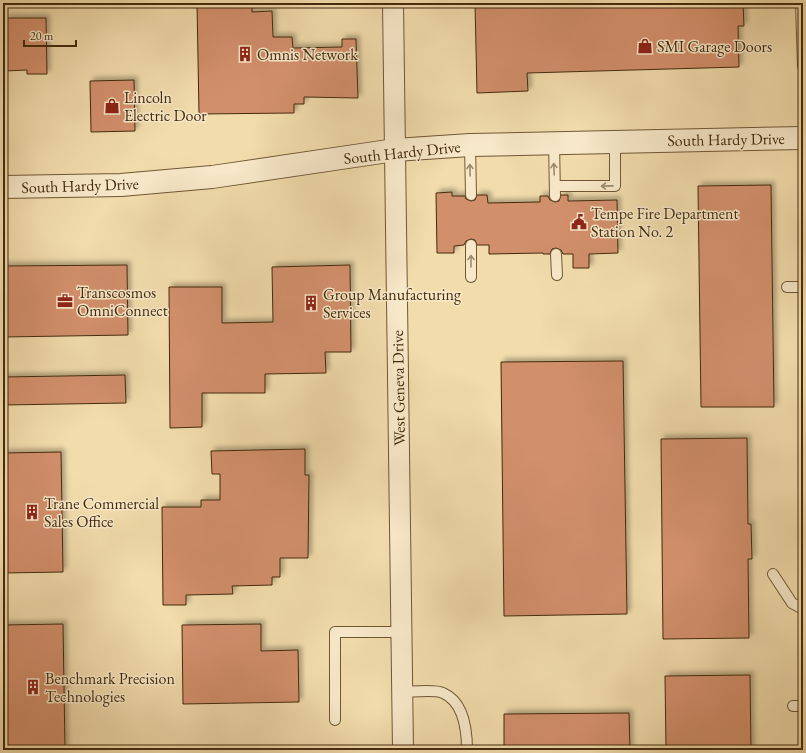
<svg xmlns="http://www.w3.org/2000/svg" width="806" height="753" viewBox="0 0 806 753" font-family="'EB Garamond',serif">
	<defs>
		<filter id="shadow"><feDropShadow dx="3.5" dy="-3.5" stdDeviation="2" flood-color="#0004"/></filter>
	</defs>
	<rect width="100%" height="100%" fill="#f2dcac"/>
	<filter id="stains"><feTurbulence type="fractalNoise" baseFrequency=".005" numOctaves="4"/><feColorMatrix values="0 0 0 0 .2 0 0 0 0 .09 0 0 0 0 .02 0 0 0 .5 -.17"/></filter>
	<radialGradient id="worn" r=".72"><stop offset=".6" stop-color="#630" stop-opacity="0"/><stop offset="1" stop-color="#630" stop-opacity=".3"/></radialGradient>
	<g fill="#d28f6c" stroke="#432b0d" filter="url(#shadow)">
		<polygon points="197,3 252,3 252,12 272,11 273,37 292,37 293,48 342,47 342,39 356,39 358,98 304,97 304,104 294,104 294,113 199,114"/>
		<polygon points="475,3 743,3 744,26 738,26 739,67 527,73 528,91 477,93"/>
		<polygon points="6,18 46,18 47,74 27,74 27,70 5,71 4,28 6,27"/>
		<polygon points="134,80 135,131 91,132 90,81"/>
		<polygon points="771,185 774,407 701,407 698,186"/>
		<polygon points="452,192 452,196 465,196 466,199 471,201 475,200 477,195 487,195 488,203 540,202 540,196 548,196 550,200 555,202 559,201 561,195 568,195 568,201 617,200 618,253 589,254 589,268 573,268 573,254 563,254 561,250 556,248 552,249 550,254 543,254 543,253 489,254 489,245 477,245 475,240 471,239 466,241 464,245 454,246 454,253 437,253 436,193"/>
		<polygon points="127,265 128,335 3,337 3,266"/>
		<polygon points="350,265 351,352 325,352 326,373 265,374 265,393 202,393 202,427 170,428 169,287 222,287 222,323 273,322 272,267"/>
		<polygon points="623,361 627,614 504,616 501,362"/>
		<polygon points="125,375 126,403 3,405 3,377"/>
		<polygon points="747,438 748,524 751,524 752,559 748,559 749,638 663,639 661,439"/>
		<polygon points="305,449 305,475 309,475 308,558 280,558 280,577 272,577 272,585 232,586 233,594 186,595 186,605 163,605 162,507 201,507 201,500 220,500 220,474 212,474 211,451"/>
		<polygon points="61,452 63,572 3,573 3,453"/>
		<polygon points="63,624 65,750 3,750 3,625"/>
		<polygon points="261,624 261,651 298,650 299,702 183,704 182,625"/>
		<polygon points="750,675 751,750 666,750 665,676"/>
		<polygon points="629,713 630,750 504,750 504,714"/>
	</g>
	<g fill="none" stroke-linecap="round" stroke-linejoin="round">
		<defs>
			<g id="service">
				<polyline points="801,3 803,66"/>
				<polyline points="554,142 555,196"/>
				<polyline points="470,145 471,195"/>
				<polyline points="555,186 615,186 615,141"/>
				<polyline points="471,245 471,277"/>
				<polyline points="556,254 557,275"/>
				<polyline points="787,287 803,287"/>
				<polyline points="773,574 792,603 803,609"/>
				<path d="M402 692C411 692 435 689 443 693 464 702 467 730 467 750"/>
				<polyline points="793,706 803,706"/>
				<polyline points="335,720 335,632 401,632"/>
			</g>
			<polyline id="minor" points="393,3 403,750"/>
			<polyline id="tertiary" points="3,187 121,185 212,177 395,150 470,145 803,138"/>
		</defs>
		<use href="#service" stroke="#6f5735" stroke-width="12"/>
		<use href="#minor" stroke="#6f5735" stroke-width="22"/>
		<use href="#tertiary" stroke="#6f5735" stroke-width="24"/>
		<use href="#service" stroke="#f7e8c9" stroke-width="10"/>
		<use href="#minor" stroke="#f7e8c9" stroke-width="20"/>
		<use href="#tertiary" stroke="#f7e8c9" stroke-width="22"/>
	</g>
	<defs><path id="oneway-shaft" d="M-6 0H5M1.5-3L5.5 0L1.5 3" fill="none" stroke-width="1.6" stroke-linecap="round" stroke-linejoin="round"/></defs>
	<g stroke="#9d8a6b">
		<use href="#oneway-shaft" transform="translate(554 169) rotate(-92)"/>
		<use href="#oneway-shaft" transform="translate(470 170) rotate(-91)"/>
		<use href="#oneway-shaft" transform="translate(607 186) rotate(179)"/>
		<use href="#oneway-shaft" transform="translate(471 261) rotate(-90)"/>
	</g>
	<defs>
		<symbol id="shop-bare" viewBox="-9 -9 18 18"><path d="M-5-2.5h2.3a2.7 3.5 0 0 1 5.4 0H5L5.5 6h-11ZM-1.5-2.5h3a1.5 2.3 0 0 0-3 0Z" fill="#8f2418" stroke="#f7e8c9" stroke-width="2.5" paint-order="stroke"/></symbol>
		<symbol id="building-bare" viewBox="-9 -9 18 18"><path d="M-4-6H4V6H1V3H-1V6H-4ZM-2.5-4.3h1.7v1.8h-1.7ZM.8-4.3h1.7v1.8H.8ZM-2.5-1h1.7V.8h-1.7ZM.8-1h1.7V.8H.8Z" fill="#8f2418" stroke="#f7e8c9" stroke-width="2.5" paint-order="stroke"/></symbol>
		<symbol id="civic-bare" viewBox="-9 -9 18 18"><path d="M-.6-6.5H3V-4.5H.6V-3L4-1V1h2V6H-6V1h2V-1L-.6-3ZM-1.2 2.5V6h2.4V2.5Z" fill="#8f2418" stroke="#f7e8c9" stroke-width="2.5" paint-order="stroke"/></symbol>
		<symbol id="office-bare" viewBox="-9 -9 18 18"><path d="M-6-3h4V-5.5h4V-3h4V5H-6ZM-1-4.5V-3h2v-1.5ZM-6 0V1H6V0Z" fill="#8f2418" stroke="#f7e8c9" stroke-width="2.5" paint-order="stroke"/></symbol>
	</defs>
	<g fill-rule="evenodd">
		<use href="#shop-bare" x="634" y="35" width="22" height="22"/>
		<use href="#building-bare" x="234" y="43" width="22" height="22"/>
		<use href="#shop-bare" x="101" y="95" width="22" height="22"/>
		<use href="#civic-bare" x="568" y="211" width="22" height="22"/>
		<use href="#office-bare" x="54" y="290" width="22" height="22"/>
		<use href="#building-bare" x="300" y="292" width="22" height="22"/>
		<use href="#building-bare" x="21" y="501" width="22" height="22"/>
		<use href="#building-bare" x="22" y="676" width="22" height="22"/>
	</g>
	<g text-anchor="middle" stroke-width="3" stroke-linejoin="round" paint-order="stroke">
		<g font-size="16" fill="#432b0d" stroke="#f7e8c9" text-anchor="start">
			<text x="657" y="52">SMI Garage Doors</text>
			<text x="257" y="60">Omnis Network</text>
			<text x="124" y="103">Lincoln<tspan x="124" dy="18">Electric Door</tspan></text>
			<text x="591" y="219">Tempe Fire Department<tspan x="591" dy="18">Station No. 2</tspan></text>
			<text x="77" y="298">Transcosmos<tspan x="77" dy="18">OmniConnect</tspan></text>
			<text x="323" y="300">Group Manufacturing<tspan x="323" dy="18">Services</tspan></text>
			<text x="44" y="509">Trane Commercial<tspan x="44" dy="18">Sales Office</tspan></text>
			<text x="45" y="684">Benchmark Precision<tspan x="45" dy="18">Technologies</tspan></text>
		</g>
		<g font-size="16" fill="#432b0d" stroke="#f7e8c9">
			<text transform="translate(726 139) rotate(-1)" y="6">South Hardy Drive</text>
			<text transform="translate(402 152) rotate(-6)" y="6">South Hardy Drive</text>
			<text transform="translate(80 185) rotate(-2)" y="6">South Hardy Drive</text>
			<text transform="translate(398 388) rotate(-91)" y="6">West Geneva Drive</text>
		</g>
	</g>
	<rect width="806" height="753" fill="none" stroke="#f2dcac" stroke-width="16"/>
	<rect x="4" y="4" width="798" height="745" fill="none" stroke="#432b0d" stroke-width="2"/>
	<rect x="8" y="8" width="790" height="737" fill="none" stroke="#432b0d"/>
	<path d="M24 40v6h52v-6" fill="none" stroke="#432b0d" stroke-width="2"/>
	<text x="30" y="40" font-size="12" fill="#432b0d" stroke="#f7e8c9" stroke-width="3" paint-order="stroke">20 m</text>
	<rect width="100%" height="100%" filter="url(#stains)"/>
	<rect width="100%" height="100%" fill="url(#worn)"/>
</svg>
